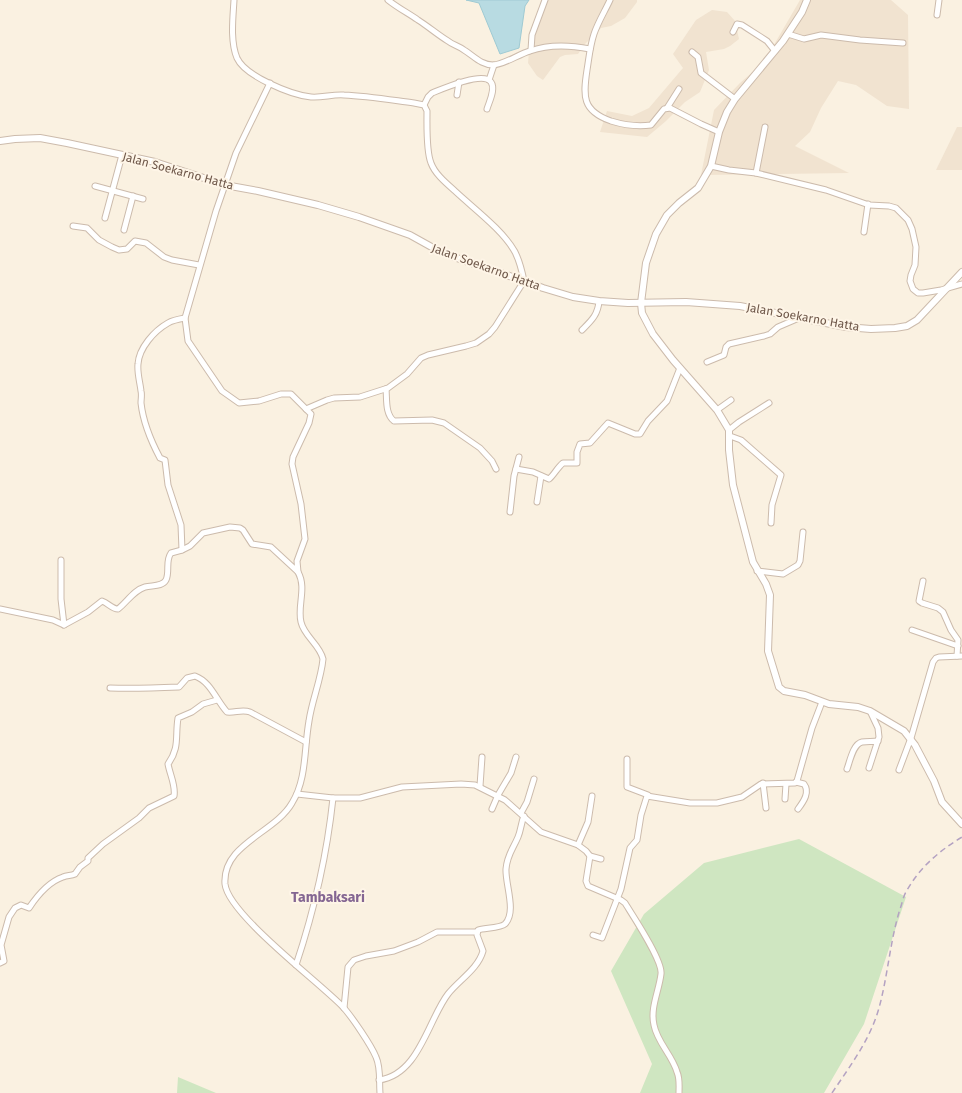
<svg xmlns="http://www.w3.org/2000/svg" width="962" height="1093" viewBox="0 0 962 1093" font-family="'Fira Sans',sans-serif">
	<rect width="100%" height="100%" fill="#faf1e1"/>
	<g fill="#f1e3d0">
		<polygon points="541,0 637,0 637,2 625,18 611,26 601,28 585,44 578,54 565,55 560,57 543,80 537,76 528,63 531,29 538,12"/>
		<polygon points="800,0 891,0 908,15 909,109 887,106 856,85 838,81 821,108 810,132 795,146 849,173 701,175 714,110 740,83 764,62"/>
		<polygon points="712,10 727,12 735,21 739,39 730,46 724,49 706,52 709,70 700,92 685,102 666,121 647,137 600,132 607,111 632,116 649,108 683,68 673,54 696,20"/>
		<polygon points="957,127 962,127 962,170 936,170"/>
	</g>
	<g fill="#cfe6c1">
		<polygon points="799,839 906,897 864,1024 824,1093 640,1093 652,1064 611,971 644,914 704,863"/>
		<polygon points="178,1077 216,1093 177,1093"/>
	</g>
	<polygon fill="#b8dbe2" stroke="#9fcad3" points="466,0 529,0 525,6 519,48 500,54 479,3"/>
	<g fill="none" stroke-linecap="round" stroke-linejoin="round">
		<defs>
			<g id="minor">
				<path d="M234 0C233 18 230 41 237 58 245 76 291 95 311 97 322 98 333 94 344 95 367 96 391 100 414 103L424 105 427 111C427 124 426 151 431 163 435 174 446 183 455 191 473 208 503 230 515 252 519 260 522 271 524 281L495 327 489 334 476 343 466 346 428 355 421 358 407 374 388 388 360 397 334 398 327 400 306 409"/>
				<path d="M388 0C398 8 408 13 418 20 429 27 438 35 448 41 453 45 459 46 464 50 474 56 481 65 493 65 503 65 519 54 530 51 549 44 570 45 590 49"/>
				<path d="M610 0C605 11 598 22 594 34 590 46 589 58 587 70 583 96 582 111 611 121 624 125 637 127 651 125L664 109 670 108 701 124 719 132"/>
				<polyline points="937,15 939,0"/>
				<polyline points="733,32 737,24 742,25 767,41 775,51"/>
				<polyline points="788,34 804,39 821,35 860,40 903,43"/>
				<polyline points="531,50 532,35 545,0"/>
				<polyline points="692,52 698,57 701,73 735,99"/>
				<polyline points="489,80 494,65"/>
				<polyline points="457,95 459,82"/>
				<path d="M424 105 428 97 432 93C442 89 483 71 491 82 496 89 489 102 487 109"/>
				<polyline points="667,108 679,89"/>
				<polyline points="711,166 729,170 756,173 826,190 869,205 889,206 896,208 908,220 912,229 916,247 915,265 911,275 910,281 913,289 918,293 923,293 941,290 962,284"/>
				<polyline points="756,173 765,127"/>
				<polyline points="95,186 143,199"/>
				<polyline points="105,218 122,155"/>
				<polyline points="73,226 87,228 99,240 112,247 119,250 127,249 135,241 146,243 164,257 172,260 199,265"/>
				<polyline points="124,230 133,196"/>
				<polyline points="864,232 868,204"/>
				<path d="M582 330C591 321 598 315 599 301"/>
				<polyline points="707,362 724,355 726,347 729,344 764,336 770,334 778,327 799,318"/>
				<path d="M386 389C387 399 385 414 394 421L432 420 444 423 480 448 492 461 496 469"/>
				<polyline points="717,410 731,400"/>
				<polyline points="729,430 739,422 769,403"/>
				<polyline points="730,436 741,440 781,475 772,505 771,523"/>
				<path d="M516 469 533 472 549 479C554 475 557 468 563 463H577V452L580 444 590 443 608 423 635 434H640L648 421 667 401 680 368"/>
				<polyline points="537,502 541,476"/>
				<polyline points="510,512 514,476 519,457"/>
				<path d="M182 550 181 525 168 485 165 460 160 458C152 443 143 421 141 403 141 399 142 395 141 391 140 382 137 373 138 364 139 348 154 331 168 323 173 320 179 319 185 318"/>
				<polyline points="61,560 61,599 64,625"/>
				<polyline points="757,571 783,574 798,565 800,561 803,532"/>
				<path d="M298 572C307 588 297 606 301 622 304 636 320 645 323 659 321 680 312 700 309 721 304 748 307 779 292 803 275 833 222 844 225 884 228 914 319 982 343 1007 352 1017 371 1045 376 1057 381 1068 379 1081 380 1093"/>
				<polyline points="923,581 919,601 922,603 938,608 943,612 951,630 958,640 957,656"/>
				<path d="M0 609 53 620 64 625 88 612 102 601C108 603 112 609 118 609 127 602 134 590 145 587 152 585 162 587 166 580 170 572 165 561 171 553L182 550 190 546 203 533 230 527 240 528 243 530 252 544 271 547 298 572 297 561 305 539 301 504 292 464 293 457 309 423 311 414 291 394H281L259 401 239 403 222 391 188 341 185 318 216 211 236 153 270 83"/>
				<polyline points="912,630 958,646"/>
				<path d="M110 688C133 689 156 688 179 687L187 678 195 676C211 682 216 700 227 712 235 713 242 709 250 712L306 742"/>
				<polyline points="627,759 627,787 648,795"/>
				<polyline points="869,768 879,737 878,728 870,711"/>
				<path d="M847 769C850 761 853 744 862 742 867 741 873 742 878 741"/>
				<polyline points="899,770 911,738 933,662 936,658 939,657 962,656"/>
				<path d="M796 782 804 784C810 792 804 801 798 809"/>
				<polyline points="763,783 766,808"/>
				<polyline points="480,786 482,757"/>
				<path d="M297 794 333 798H360L402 787 461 784 475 785 505 800 541 832 578 845 586 851 590 856 586 881 588 886 621 900 625 903C633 916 663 961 661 974 659 991 650 1008 654 1025 657 1042 672 1055 677 1072 680 1079 679 1086 679 1093"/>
				<polyline points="785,799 786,784"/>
				<polyline points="492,809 498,795 511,773 516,757"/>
				<polyline points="521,813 527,802 534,779"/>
				<polyline points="578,845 588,822 592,796"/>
				<polyline points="590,856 601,859"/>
				<polyline points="593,935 602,938 621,889 630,848 637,840 641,815 647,796 690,803 717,803 742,797 761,784 795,783 797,781 812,728 822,702"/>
				<path d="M0 963 4 961 1 945 9 917 15 908 21 905 29 908C37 896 48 882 63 877 67 875 71 876 75 874L80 867 88 861V858L103 844 139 818 149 808 174 796C176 786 170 775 168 764 180 747 175 737 178 718L192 712 203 704 217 700"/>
				<path d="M296 965C314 911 327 855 333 798"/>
				<polyline points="344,1008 348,967 354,960 366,956 394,951 418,942 437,932 477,932"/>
				<path d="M379 1080C419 1075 428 1020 448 994 459 980 478 969 483 951L477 935 478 930C484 928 501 928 505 924 517 912 505 884 506 869 507 855 513 849 518 837 521 830 521 823 524 816"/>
			</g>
			<g id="tertiary">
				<polyline points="807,0 802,12 783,41 735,99 727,112 719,132 711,166 698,188 679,203 667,215 656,234 646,263 641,303 642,313 653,334 673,360 717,410 729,430 729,450 733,485 753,562 766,584 770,595 768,651 779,687 784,691 805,695 829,704 858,707 870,711 904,731 915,745 934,781 942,802 962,824"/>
				<polyline points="0,141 15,139 40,138 67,143 155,162 225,185 258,191 318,205 359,217 410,235 437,250 451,256 524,281 543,288 573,297 599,301 628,303 686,302 740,306 846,327 871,329 895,328 907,326 917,320 962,272"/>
			</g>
		</defs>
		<use href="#minor" stroke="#ccbbac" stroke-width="7"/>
		<use href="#tertiary" stroke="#ccbbac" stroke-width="8"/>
		<use href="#minor" stroke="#fff" stroke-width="5"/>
		<use href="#tertiary" stroke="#fff" stroke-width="6"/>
		<path stroke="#b4a2c2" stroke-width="1.5" stroke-dasharray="6 4" stroke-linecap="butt" d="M832 1093C850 1066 870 1040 879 1008 888 975 890 941 900 909 902 904 903 897 906 892 919 868 939 851 962 837"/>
	</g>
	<g text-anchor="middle" stroke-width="4" stroke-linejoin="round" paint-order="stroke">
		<g font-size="12" fill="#6f584a" stroke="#fef5e7">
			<text transform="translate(178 171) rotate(15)" y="4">Jalan Soekarno Hatta</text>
			<text transform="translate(486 267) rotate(20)" y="4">Jalan Soekarno Hatta</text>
			<text transform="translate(803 317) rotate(10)" y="4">Jalan Soekarno Hatta</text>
		</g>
		<g font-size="14" font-weight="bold" fill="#846692" stroke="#fef5e7">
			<text x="328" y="902">Tambaksari</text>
		</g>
	</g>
</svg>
